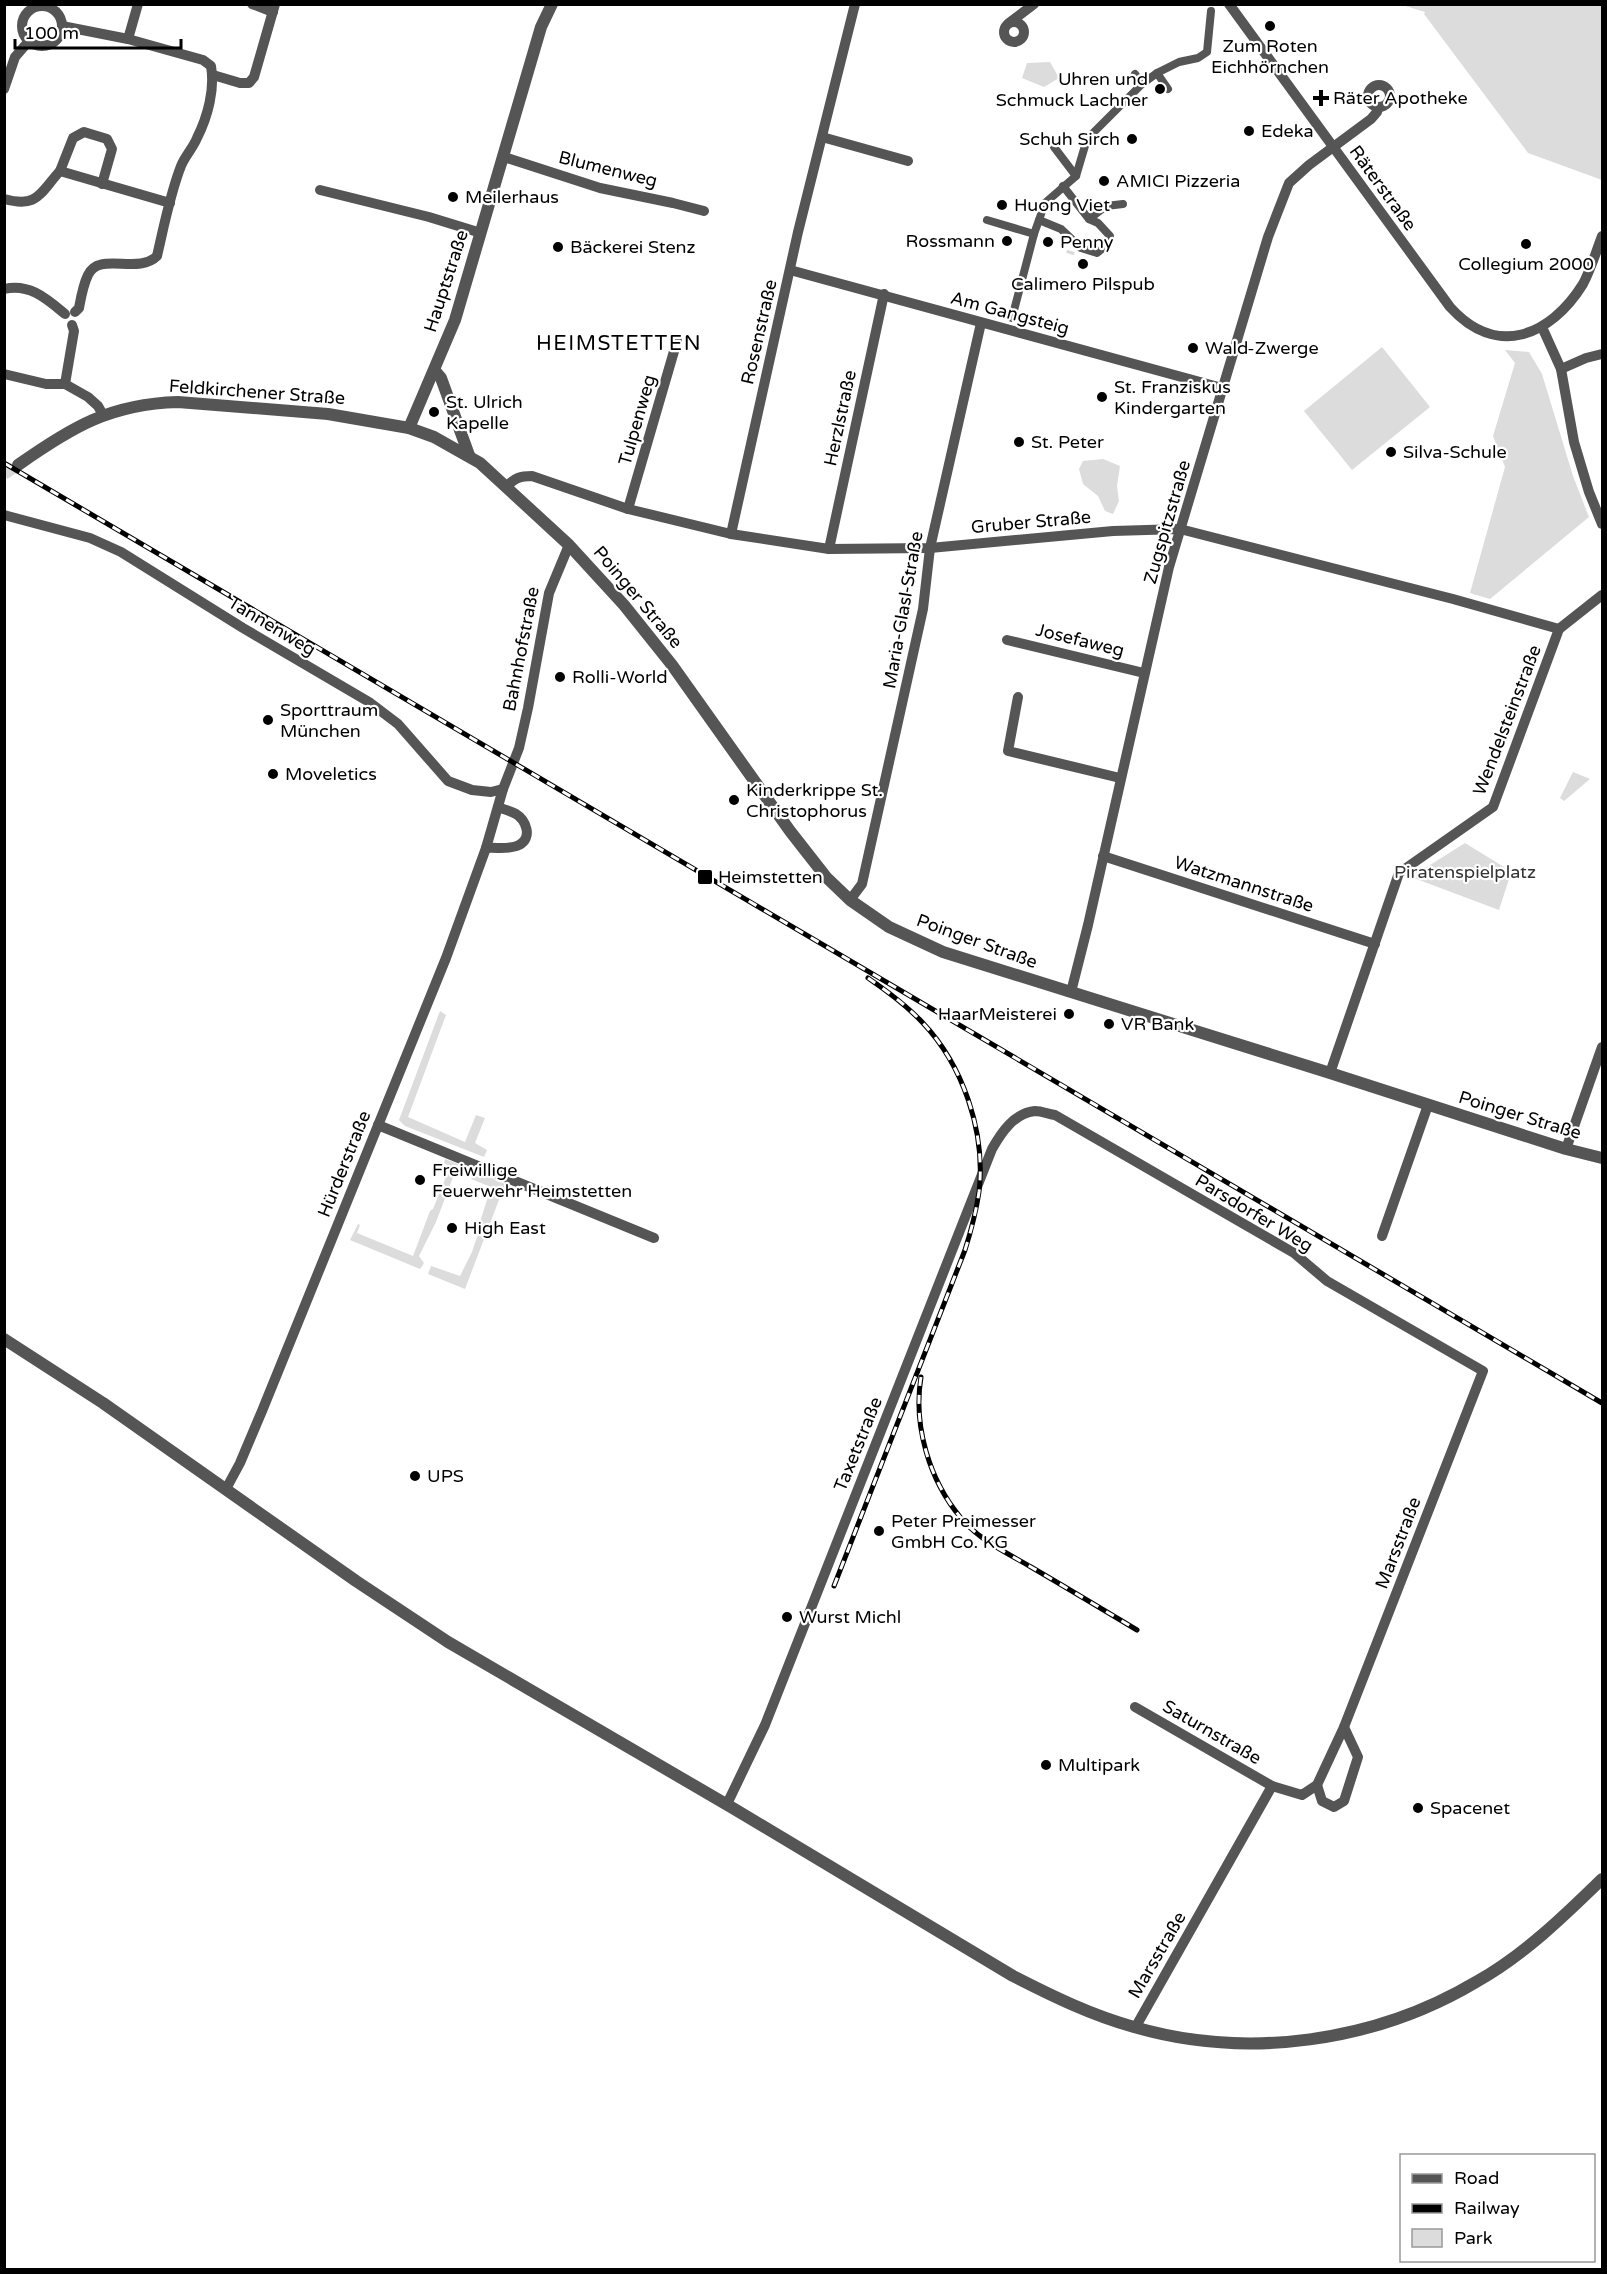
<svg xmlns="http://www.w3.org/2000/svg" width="1607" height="2274" viewBox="0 0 1607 2274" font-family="'Varela Round',sans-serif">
	<rect width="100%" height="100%" fill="#fff"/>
	<g fill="#dcdcdc">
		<polygon points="1402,5 1602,5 1602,180 1528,153 1424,14 1425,12"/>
		<polygon points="1050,62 1059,78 1044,87 1022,78 1027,63"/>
		<polygon points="1382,347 1430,407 1352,470 1304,411"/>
		<polygon points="1505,350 1529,352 1542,374 1573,476 1589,517 1490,599 1470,593 1505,467 1493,436 1515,363"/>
		<polygon points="1103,459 1120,466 1117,486 1119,501 1113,514 1105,511 1098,496 1083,484 1079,469 1083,461"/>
		<polygon points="1573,772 1590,779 1564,801 1560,798"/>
		<polygon points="1465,843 1504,867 1510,876 1499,910 1411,877"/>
		<polygon points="440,1011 446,1015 408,1117 465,1142 476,1115 485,1118 475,1143 487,1150 484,1157 405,1126 399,1120"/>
		<polygon points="445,1159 458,1164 436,1222 419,1256 424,1263 420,1269 350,1240 358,1224 360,1225 357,1233 413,1256 430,1211 433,1209 450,1167 444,1163"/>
		<polygon points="476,1171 505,1184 465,1289 428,1274 431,1266 460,1276 472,1252 482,1222 481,1219 491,1187 471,1179"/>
	</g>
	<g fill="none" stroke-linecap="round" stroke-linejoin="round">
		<polyline stroke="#d9d9d9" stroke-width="8" stroke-dasharray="8 4" stroke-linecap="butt" points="1070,254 1071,251"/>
		<polyline stroke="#d9d9d9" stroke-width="12" stroke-dasharray="12 6" stroke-linecap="butt" points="4,474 18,465"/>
		<g stroke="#555" stroke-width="8">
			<polyline points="1157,73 1168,89"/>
			<polyline points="1135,74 1142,84"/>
			<polyline points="1054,147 1076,176"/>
			<polyline points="1063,186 1089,219 1106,206 1123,204"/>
			<polyline points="987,220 1034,234"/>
			<polyline points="1039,220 1061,229 1081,248 1097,253 1109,243 1110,236 1098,223 1089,219"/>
			<polyline points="1012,318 1034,234 1045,203 1076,176 1087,139 1142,84 1157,73 1179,62 1198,58 1207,52 1211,11"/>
		</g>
		<g stroke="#555" stroke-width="10">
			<polyline points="252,4 273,12"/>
			<path d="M1229 4 1450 307C1496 358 1550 337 1583 284 1591 269 1596 252 1602 236"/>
			<circle cx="42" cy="26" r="20"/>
			<circle cx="1014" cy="32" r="10"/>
			<polyline points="1009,23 1034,4"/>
			<path d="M62 26 128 39 203 60 211 66C215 89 208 116 197 138 193 148 185 156 181 166 170 194 164 226 157 256 138 275 99 251 88 275 83 285 81 297 79 308L75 312"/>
			<polyline points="128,39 138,4"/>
			<polyline points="213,75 240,83 249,83 254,77 275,4"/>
			<circle cx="1379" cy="96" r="11"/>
			<polyline points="4,89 15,57 29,41"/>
			<polyline points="822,137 908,161"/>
			<polyline points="504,157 600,188 673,203 704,211"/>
			<polyline points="60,171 73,138 84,132 107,139 112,149 102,184"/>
			<polyline points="320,190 429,217 481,233"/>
			<path d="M4 199C38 208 39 194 60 171L170 203"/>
			<polyline points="790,270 1222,388"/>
			<path d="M4 289C30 283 47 299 65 314"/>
			<polyline points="1542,327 1561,369 1574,442 1589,492 1602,524"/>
			<polyline points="1561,369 1586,358 1602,354"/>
			<polyline points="4,374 46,384 65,384 88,397 98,406 103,415"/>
			<polyline points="65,384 74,331 72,325"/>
			<path d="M507 486C515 478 520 476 532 476L628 509 731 534 829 549 930 548 1113 531 1180 529 1453 599 1559 629"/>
			<polyline points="628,509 677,341"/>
			<polyline points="4,515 90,538 121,552 243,628 369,702 398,724 448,781 472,790 491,792 503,789"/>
			<polyline points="731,534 798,232 855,4"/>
			<polyline points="829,549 884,294"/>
			<polyline points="1007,640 1144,673"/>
			<polyline points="1018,697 1008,751 1120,778"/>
			<path d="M486 848C496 847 510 850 519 845 533 838 526 820 516 814 510 811 503 809 498 807"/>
			<polyline points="1103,856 1375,944"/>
			<polyline points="850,900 862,884 923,609 930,548 981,323"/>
			<polyline points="1071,992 1088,925 1169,567 1268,237 1289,183 1309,165 1371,119 1377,112 1378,107"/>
			<polyline points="1330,1073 1399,873 1493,807 1559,629 1602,595"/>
			<polyline points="378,1125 654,1238"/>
			<polyline points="1566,1149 1602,1047"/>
			<polyline points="1382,1236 1428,1105"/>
			<polyline points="226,1489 240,1463 262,1411 446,958 486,848 503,789 519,748 528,708 549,593 569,545"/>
			<polyline points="1317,1785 1322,1801 1334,1807 1344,1801 1358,1757 1344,1727"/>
			<path d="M727 1804 765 1725 992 1149C1001 1133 1014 1113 1035 1111 1041 1111 1049 1114 1055 1115L1294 1253 1327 1281 1483 1371 1344 1727 1317 1785 1302 1795 1272 1786 1135 1707"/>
			<polyline points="1135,2028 1272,1786"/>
		</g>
		<g stroke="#555" stroke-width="12">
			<polyline points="435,371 441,378 469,455"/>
			<polyline points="409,428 455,320 541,27 552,4"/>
			<path d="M18 465C72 427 110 404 178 402L328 414 409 428 434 437 480 463 569 545 624 605 672 665 790 831 826 877 850 900 889 927 943 952 1330 1073 1566 1149 1602 1158"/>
			<path d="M4 1339 103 1403 356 1581 448 1642 731 1807 1013 1976C1052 1996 1091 2015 1134 2027 1248 2060 1375 2042 1476 1982 1524 1955 1563 1917 1602 1879"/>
		</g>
		<defs>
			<g id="rail">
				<polyline points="4,463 1602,1403"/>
				<path d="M921 1377C913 1425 929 1480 961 1518 979 1540 1007 1553 1031 1567 1067 1588 1102 1609 1137 1630"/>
				<path d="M834 1586 965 1250C971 1231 976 1212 979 1192 986 1132 963 1065 922 1022 906 1005 887 991 868 978"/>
			</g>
		</defs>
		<use href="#rail" stroke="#000" stroke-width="5"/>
		<use href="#rail" stroke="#fff" stroke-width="3" stroke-dasharray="9" stroke-linecap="butt"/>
	</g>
	<g fill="#000" stroke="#fff" stroke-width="2">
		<circle cx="1270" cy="26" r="6"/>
		<circle cx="1160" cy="89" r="6"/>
		<path d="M1318 89h6v6h6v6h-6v6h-6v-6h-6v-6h6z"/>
		<circle cx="1249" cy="131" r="6"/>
		<circle cx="1132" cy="139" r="6"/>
		<circle cx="1104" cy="181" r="6"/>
		<circle cx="453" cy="197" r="6"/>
		<circle cx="1002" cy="205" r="6"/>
		<circle cx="1007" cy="241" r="6"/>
		<circle cx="1048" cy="242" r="6"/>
		<circle cx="1526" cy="244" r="6"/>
		<circle cx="558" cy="247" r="6"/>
		<circle cx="1083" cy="264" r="6"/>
		<circle cx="1193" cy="348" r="6"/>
		<circle cx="1102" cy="397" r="6"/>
		<circle cx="434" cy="412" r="6"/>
		<circle cx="1019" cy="442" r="6"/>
		<circle cx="1391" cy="452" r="6"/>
		<circle cx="560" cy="677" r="6"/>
		<circle cx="268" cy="720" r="6"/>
		<circle cx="273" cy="774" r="6"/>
		<circle cx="734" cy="800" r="6"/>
		<rect x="697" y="869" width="16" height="16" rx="3"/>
		<circle cx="1069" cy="1014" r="6"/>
		<circle cx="1109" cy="1024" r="6"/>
		<circle cx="420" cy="1180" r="6"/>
		<circle cx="452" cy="1228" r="6"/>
		<circle cx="415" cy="1476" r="6"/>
		<circle cx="879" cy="1531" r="6"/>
		<circle cx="787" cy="1617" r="6"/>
		<circle cx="1046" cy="1765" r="6"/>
		<circle cx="1418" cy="1808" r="6"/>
	</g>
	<g text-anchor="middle" stroke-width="4.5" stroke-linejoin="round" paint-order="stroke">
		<g font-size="18" fill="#000" stroke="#fff" text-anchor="start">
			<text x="1270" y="52" text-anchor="middle">Zum Roten<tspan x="1270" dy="21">Eichhörnchen</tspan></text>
			<text x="1148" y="85" text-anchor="end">Uhren und<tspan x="1148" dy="21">Schmuck Lachner</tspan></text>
			<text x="1333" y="104">Räter Apotheke</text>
			<text x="1261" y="137">Edeka</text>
			<text x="1120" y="145" text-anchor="end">Schuh Sirch</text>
			<text x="1116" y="187">AMICI Pizzeria</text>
			<text x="465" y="203">Meilerhaus</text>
			<text x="1014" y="211">Huong Viet</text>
			<text x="995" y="247" text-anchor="end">Rossmann</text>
			<text x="1060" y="248">Penny</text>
			<text x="570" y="253">Bäckerei Stenz</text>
			<text x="1526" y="270" text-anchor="middle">Collegium 2000</text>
			<text x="1083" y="290" text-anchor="middle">Calimero Pilspub</text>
			<text x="1205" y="354">Wald-Zwerge</text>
			<text x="1114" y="393">St. Franziskus<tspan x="1114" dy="21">Kindergarten</tspan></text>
			<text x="446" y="408">St. Ulrich<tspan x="446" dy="21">Kapelle</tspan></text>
			<text x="1031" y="448">St. Peter</text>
			<text x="1403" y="458">Silva-Schule</text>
			<text x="572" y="683">Rolli-World</text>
			<text x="280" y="716">Sporttraum<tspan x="280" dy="21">München</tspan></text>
			<text x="285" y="780">Moveletics</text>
			<text x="746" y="796">Kinderkrippe St.<tspan x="746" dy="21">Christophorus</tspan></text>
			<text x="718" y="883">Heimstetten</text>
			<text x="1057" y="1020" text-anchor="end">HaarMeisterei</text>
			<text x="1121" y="1030">VR Bank</text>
			<text x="432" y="1176">Freiwillige<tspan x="432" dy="21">Feuerwehr Heimstetten</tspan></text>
			<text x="464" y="1234">High East</text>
			<text x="427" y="1482">UPS</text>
			<text x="891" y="1527">Peter Preimesser<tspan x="891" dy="21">GmbH Co. KG</tspan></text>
			<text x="799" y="1623">Wurst Michl</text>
			<text x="1058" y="1771">Multipark</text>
			<text x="1430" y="1814">Spacenet</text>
		</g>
		<g font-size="18" fill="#000" stroke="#fff">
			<text transform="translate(608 169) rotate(14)" y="6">Blumenweg</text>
			<text transform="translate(1383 188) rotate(54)" y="6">Räterstraße</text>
			<text transform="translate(446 281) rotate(-72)" y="6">Hauptstraße</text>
			<text transform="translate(1010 313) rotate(15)" y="6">Am Gangsteig</text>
			<text transform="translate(759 332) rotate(-77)" y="6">Rosenstraße</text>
			<text transform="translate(257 392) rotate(4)" y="6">Feldkirchener Straße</text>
			<text transform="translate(840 418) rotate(-78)" y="6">Herzlstraße</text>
			<text transform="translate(637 420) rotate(-74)" y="6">Tulpenweg</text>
			<text transform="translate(1031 522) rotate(-5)" y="6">Gruber Straße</text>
			<text transform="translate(1167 522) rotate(-74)" y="6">Zugspitzstraße</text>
			<text transform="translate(638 597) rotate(50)" y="6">Poinger Straße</text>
			<text transform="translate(903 610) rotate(-80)" y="6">Maria-Glasl-Straße</text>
			<text transform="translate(272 626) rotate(31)" y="6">Tannenweg</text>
			<text transform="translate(1080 640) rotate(14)" y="6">Josefaweg</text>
			<text transform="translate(521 649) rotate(-79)" y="6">Bahnhofstraße</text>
			<text transform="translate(1507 720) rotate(-69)" y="6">Wendelsteinstraße</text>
			<text transform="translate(1244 884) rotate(18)" y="6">Watzmannstraße</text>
			<text transform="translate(977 941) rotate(20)" y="6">Poinger Straße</text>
			<text transform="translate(1520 1115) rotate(17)" y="6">Poinger Straße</text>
			<text transform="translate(344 1164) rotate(-68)" y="6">Hürderstraße</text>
			<text transform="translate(1254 1213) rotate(31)" y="6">Parsdorfer Weg</text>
			<text transform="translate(858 1444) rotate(-68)" y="6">Taxetstraße</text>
			<text transform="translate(1398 1543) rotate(-69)" y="6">Marsstraße</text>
			<text transform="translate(1212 1732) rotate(30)" y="6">Saturnstraße</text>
			<text transform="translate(1157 1955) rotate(-60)" y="6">Marsstraße</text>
		</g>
		<g font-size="18" fill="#333" stroke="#fff">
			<text x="1465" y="878">Piratenspielplatz</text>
		</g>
		<g font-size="21" letter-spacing="1.5" fill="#000" stroke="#fff">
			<text x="619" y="350">HEIMSTETTEN</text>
		</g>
	</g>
	<rect width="1607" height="2274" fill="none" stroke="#000000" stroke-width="12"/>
	<rect x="1400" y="2154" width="195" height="108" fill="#ffffff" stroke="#999999" stroke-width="1.5"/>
	<rect x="1412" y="2174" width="30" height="9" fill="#555555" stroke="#999999" stroke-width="1.5"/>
	<text x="1454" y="2184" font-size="18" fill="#000000">Road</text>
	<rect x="1412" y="2204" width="30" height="9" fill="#000000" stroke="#999999" stroke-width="1.5"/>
	<text x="1454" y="2214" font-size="18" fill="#000000">Railway</text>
	<rect x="1412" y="2229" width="30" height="18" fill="#dcdcdc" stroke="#999999" stroke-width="1.5"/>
	<text x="1454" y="2244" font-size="18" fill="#000000">Park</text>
	<path d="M15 39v9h166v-9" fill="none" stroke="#000000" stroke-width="3"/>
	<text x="24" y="39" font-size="18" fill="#000000" stroke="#ffffff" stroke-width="4.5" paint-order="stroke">100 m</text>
</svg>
